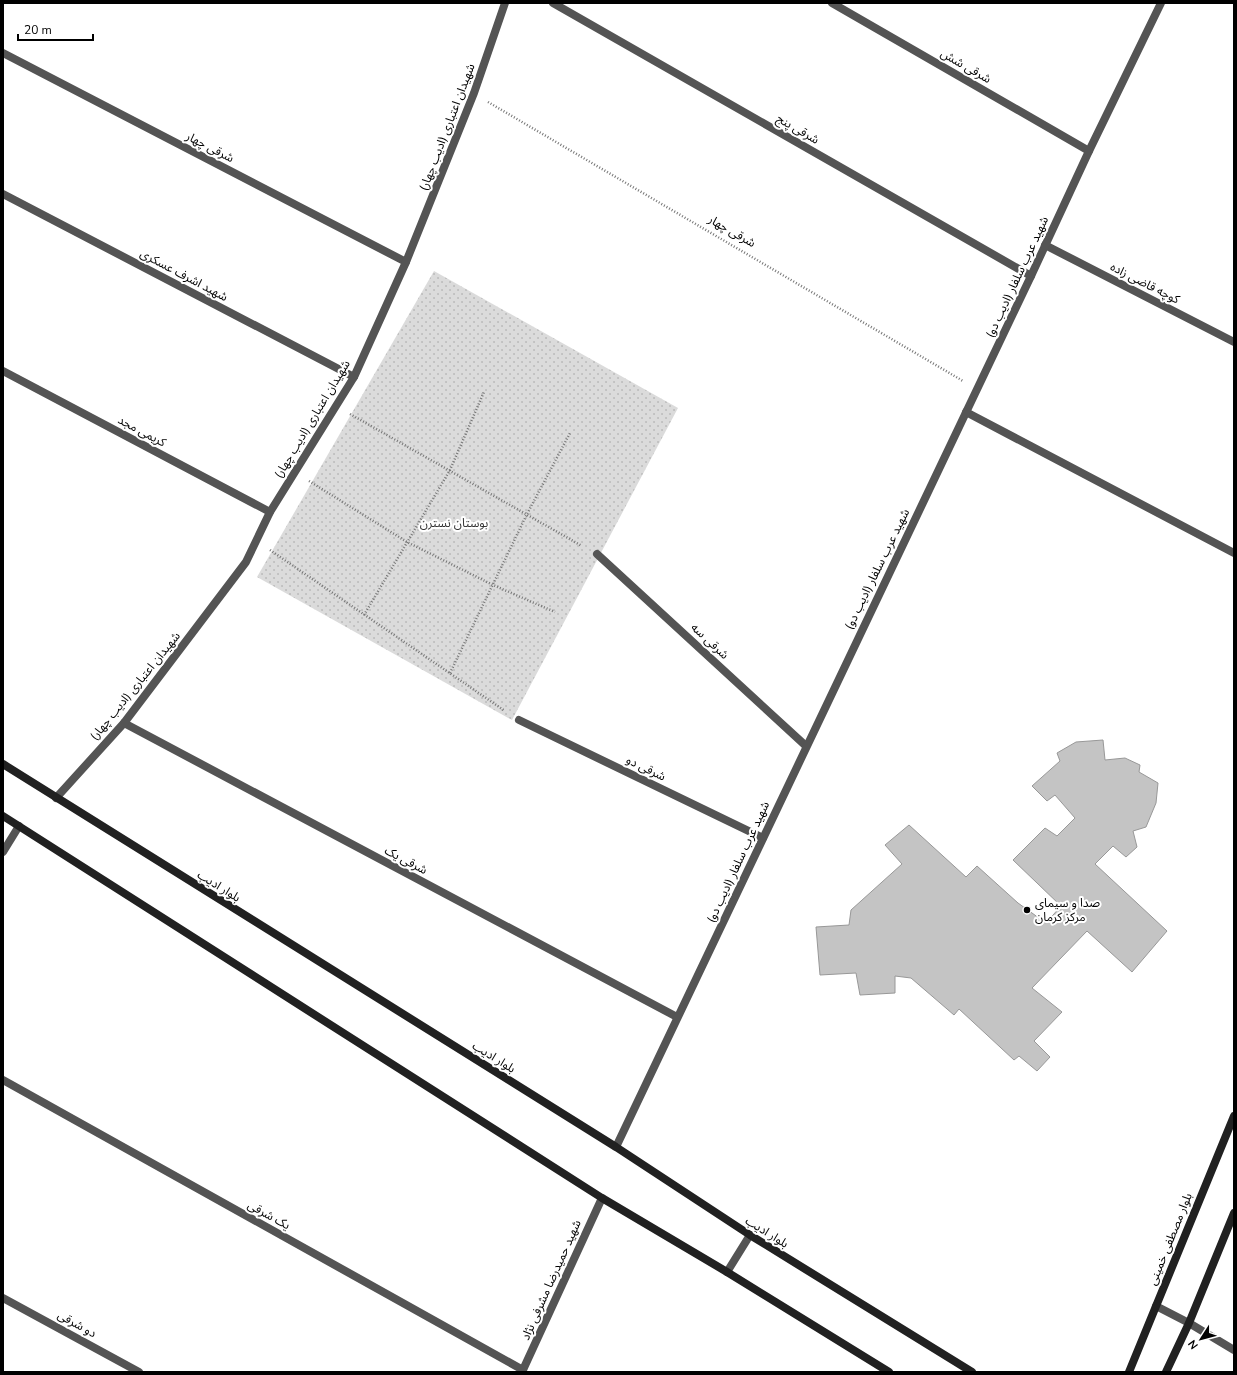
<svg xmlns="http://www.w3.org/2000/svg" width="1237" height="1375" viewBox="0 0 1237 1375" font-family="'Nunito Sans','Noto Sans Arabic',sans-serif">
	<defs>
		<pattern id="green-dots" width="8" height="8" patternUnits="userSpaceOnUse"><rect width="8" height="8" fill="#dbdbdb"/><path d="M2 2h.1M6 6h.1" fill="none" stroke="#bababa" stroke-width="1.8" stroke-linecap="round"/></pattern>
	</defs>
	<rect width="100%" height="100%" fill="#fff"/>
	<polygon fill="url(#green-dots)" points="434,271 678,408 512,720 257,577"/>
	<polygon fill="#c4c4c4" stroke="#989898" points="1103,740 1105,760 1125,758 1140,765 1139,772 1158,783 1156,803 1146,827 1133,831 1137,847 1126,857 1113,846 1095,864 1167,931 1132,972 1087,931 1032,988 1062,1012 1034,1041 1050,1057 1037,1071 1019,1056 1014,1060 959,1009 954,1015 911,978 895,976 895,993 860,995 856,973 820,975 816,927 849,925 851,910 902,864 885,845 909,825 966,877 977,866 1018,903 1046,923 1061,906 1013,860 1045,828 1057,836 1075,818 1055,795 1047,801 1032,786 1060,761 1057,753 1076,742"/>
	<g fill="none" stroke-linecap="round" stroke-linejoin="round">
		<g stroke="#767676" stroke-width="2.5" stroke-dasharray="1 2" stroke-linecap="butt">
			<polyline points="488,102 963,381"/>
			<polyline points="350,414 582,546"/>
			<polyline points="309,481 407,542 493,585 555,612"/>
			<polyline points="270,550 505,711"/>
			<polyline points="364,615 450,470 484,392"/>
			<polyline points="450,673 527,514 570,433"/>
		</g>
		<g stroke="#545454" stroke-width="8">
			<polyline points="553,3 1031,276"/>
			<polyline points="832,3 1089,151"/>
			<polyline points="3,53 406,262"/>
			<polyline points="3,194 354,377"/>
			<polyline points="1045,245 1234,342"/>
			<polyline points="3,371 270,512"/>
			<polyline points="966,412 1234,553"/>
			<polyline points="597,554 806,746"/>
			<polyline points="519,720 763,838"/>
			<polyline points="124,723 677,1017"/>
			<polyline points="56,798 124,723 246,562 270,512 354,377 406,262 474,93 505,3"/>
			<polyline points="3,852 19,826"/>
			<polyline points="3,1080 523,1370"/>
			<polyline points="616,1147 1031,276 1089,151 1161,3"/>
			<polyline points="3,1298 139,1372"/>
			<polyline points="522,1372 602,1198"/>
		</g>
		<g stroke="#545454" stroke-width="8">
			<polyline points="727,1272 750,1235"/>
			<polyline points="1156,1306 1189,1323 1234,1350"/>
		</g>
		<g stroke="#212121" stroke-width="8">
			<polyline points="3,764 616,1147 750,1235 972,1372"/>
			<polyline points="3,816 602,1198 727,1272 889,1372"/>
			<polyline points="1129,1372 1234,1116"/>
			<polyline points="1166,1372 1189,1323 1234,1213"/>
		</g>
	</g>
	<circle fill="#000" stroke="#fff" stroke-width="1.5" cx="1027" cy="910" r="4"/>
	<g text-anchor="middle" stroke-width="4" stroke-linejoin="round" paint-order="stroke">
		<g font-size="12" fill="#000" stroke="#fff">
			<text transform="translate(966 66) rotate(30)" y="4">شرقی شش</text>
			<text transform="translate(447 127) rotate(-69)" y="4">شهیدان اعتباری (ادیب چهار)</text>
			<text transform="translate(798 129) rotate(30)" y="4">شرقی پنج</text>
			<text transform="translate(210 147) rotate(27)" y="4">شرقی چهار</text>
			<text transform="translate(732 231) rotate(30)" y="4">شرقی چهار</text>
			<text transform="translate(184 275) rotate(28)" y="4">شهید اشرف عسکری</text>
			<text transform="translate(1017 277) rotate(-65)" y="4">شهید عرب سلفار (ادیب دو)</text>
			<text transform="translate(1145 283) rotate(27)" y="4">کوچه قاضی زاده</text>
			<text transform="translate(312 419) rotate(-59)" y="4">شهیدان اعتباری (ادیب چهار)</text>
			<text transform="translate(142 431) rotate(28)" y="4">کریمی مجد</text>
			<text transform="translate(877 569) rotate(-64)" y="4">شهید عرب سلفار (ادیب دو)</text>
			<text transform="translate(710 641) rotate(43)" y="4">شرقی سه</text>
			<text transform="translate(135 686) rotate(-51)" y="4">شهیدان اعتباری (ادیب چهار)</text>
			<text transform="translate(646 768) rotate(26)" y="4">شرقی دو</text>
			<text transform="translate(406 860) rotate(28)" y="4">شرقی یک</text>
			<text transform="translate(738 862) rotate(-65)" y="4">شهید عرب سلفار (ادیب دو)</text>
			<text transform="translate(219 886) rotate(32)" y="4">بلوار ادیب</text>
			<text transform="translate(494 1057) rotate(32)" y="4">بلوار ادیب</text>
			<text transform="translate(269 1215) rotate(29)" y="4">یک شرقی</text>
			<text transform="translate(767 1232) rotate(32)" y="4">بلوار ادیب</text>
			<text transform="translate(1170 1239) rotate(-68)" y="4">بلوار مصطفی خمینی</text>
			<text transform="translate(551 1280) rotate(-66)" y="4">شهید حمیدرضا مشرفی نژاد</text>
			<text transform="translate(77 1324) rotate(29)" y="4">دو شرقی</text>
		</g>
		<g font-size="12" fill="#323232" stroke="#fff">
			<text x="454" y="527">بوستان نسترن</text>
		</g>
		<g font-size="12" fill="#000" stroke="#fff" text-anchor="start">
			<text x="1035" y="907">صدا و سیمای<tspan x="1035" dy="14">مرکز کرمان</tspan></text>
		</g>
	</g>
	<rect width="1237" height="1375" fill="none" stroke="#000000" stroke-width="8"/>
	<g transform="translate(1201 1339) rotate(234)" stroke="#ffffff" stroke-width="3" paint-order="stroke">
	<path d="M0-3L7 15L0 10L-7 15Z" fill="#000000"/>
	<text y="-6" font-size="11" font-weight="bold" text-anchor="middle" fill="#000000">N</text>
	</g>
	<path d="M18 34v6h75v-6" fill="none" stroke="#000000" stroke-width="2"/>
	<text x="24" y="34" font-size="12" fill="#000000" stroke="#ffffff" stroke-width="3" paint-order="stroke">20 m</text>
</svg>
